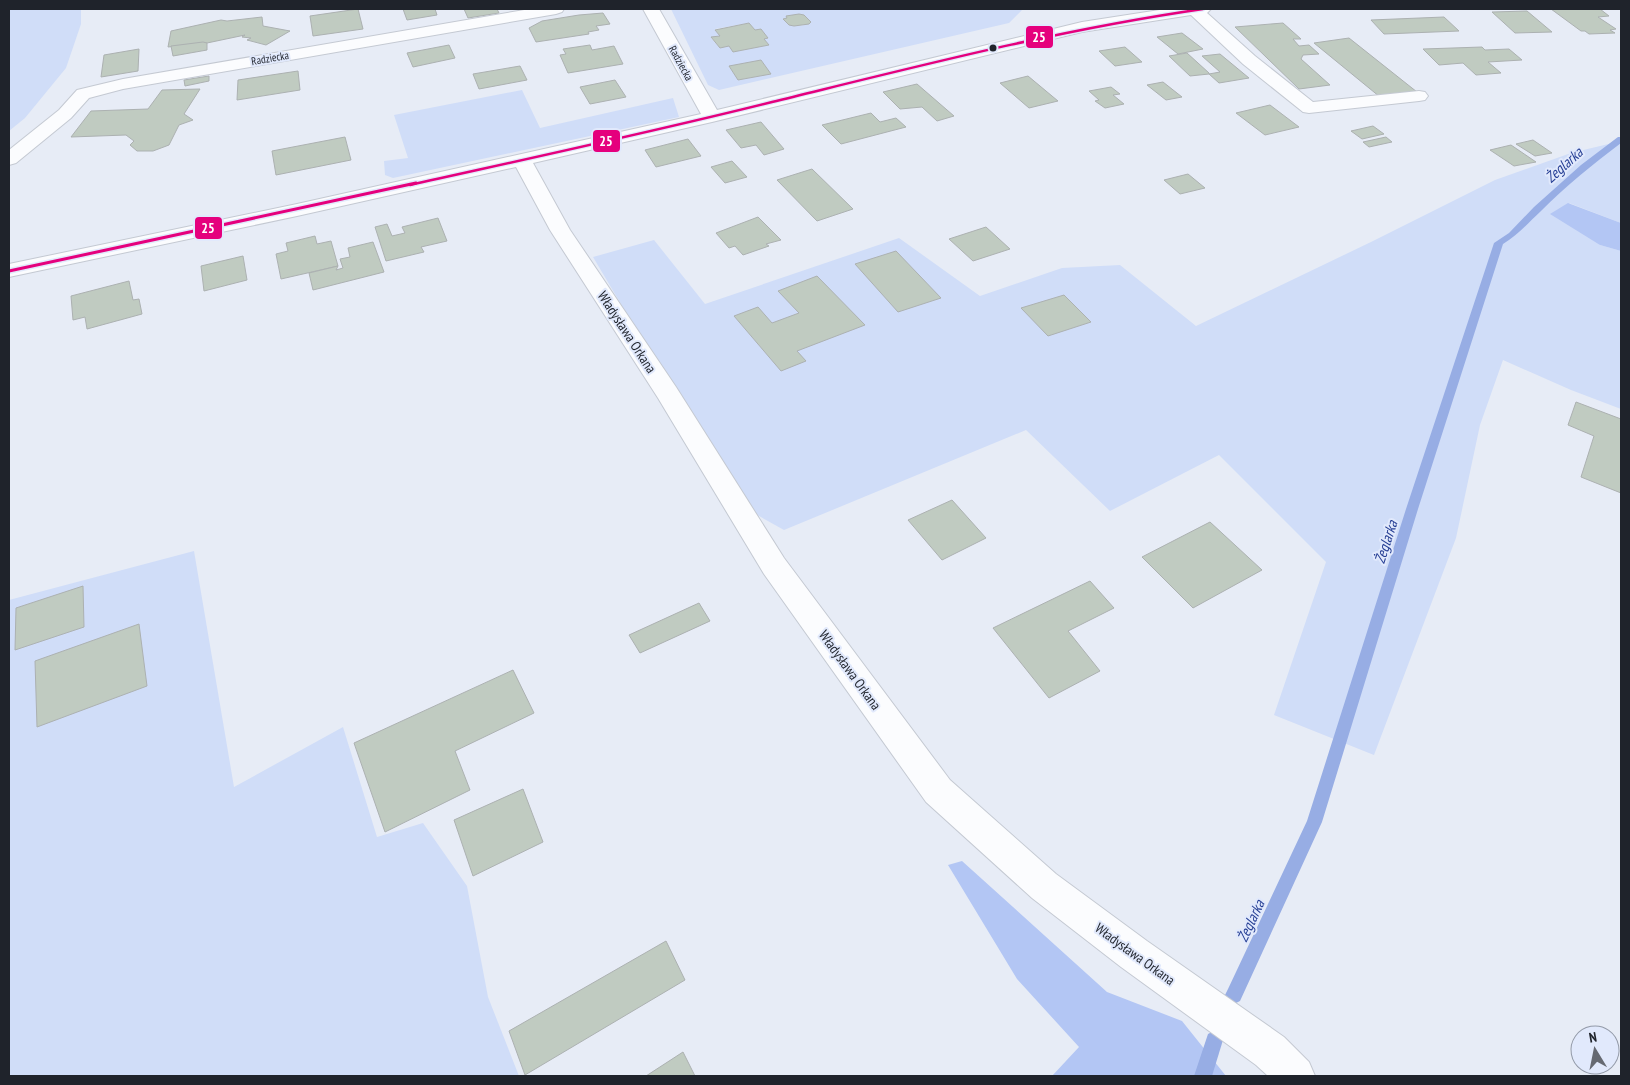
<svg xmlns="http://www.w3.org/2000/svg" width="1630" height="1085" viewBox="0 0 1630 1085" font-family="'PT Sans Narrow',sans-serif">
	<rect width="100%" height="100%" fill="#e7ecf6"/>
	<g fill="#d0ddf8" fill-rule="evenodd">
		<polygon points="9,9 81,9 81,24 66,68 25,118 9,131"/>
		<path d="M671 9H1022V10L1009 23 719 90 708 85ZM799 14 804 15 810 22C801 28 790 27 783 19L787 18 786 16ZM749 23 755 30 761 29 768 38 764 39 769 45 733 52 729 46 720 48 711 38 720 36 715 29ZM761 60 771 74 739 80 729 67Z"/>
		<polygon points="522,90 540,128 673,98 679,117 393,178 385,175 384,161 408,158 394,115"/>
		<polygon points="1621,141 1621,223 1569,203 1600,245 1621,251 1621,409 1571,390 1503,360 1480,425 1456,538 1374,755 1274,715 1326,562 1219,455 1110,511 1026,430 784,530 752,512 697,419 631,321 593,257 654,240 705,304 899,238 980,296 1062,268 1120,265 1196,326 1371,242 1495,180 1571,153"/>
		<polygon points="194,551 234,787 343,727 377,837 423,823 467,886 488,997 519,1076 9,1076 9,600"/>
	</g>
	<g fill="#b3c6f4">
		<polygon points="1568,203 1621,223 1621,251 1600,245 1550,214"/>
		<polygon points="962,861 1107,992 1182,1021 1226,1076 1052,1076 1079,1047 1017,979 948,865"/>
	</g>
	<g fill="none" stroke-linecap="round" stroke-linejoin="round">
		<g fill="#97ade4" fill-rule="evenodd">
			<path d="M1618 137H1621V143C1593 164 1566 186 1541 211 1528 223 1518 235 1503 244L1418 509 1322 822 1240 1001 1234 1004 1228 1001 1225 995 1228 989 1307 821 1406 509 1494 243 1509 233 1534 207 1581 165Z"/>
			<polygon points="1214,1031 1220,1034 1223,1040 1212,1076 1194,1076 1208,1034"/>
		</g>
	</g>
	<g fill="#c0cbc1" stroke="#acb1b1">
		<polygon points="358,9 363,29 313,36 310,16"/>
		<polygon points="403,9 435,9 437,15 407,20"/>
		<polygon points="464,9 497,9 499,13 468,18"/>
		<polygon points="1551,9 1600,9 1609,16 1598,17 1616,29 1610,30 1615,33 1589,34 1585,31 1581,31"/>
		<polygon points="1527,11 1552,32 1515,33 1492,12"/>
		<polygon points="603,13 610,24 596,26 599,30 588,32 589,34 536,42 529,28 542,21 579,15"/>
		<polygon points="799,14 804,15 811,22 809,24 794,26 789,25 783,19 787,18 786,16"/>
		<polygon points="262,17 263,26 290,31 266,45 247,40 251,38 242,37 245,35 207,43 168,47 171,31 221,20 227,21"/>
		<polygon points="1444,17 1459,31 1384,34 1371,20"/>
		<polygon points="749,23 755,30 761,29 768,38 764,39 769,45 733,52 729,46 720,48 711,37 720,36 715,30"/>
		<polygon points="1283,23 1301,39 1293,39 1299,46 1309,45 1319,54 1303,55 1301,59 1330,85 1299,89 1235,27"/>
		<polygon points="1182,33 1203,49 1178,54 1157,37"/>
		<polygon points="1349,38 1417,92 1380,97 1314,43"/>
		<polygon points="203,42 207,43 207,50 173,56 171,46"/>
		<polygon points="449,45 455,58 413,67 407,53"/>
		<polygon points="590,45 592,50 614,46 623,64 568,73 560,55 566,54 563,49"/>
		<polygon points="1125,47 1142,62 1115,66 1099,51"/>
		<polygon points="1482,47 1485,50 1509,49 1522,60 1488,62 1501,73 1476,75 1463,63 1439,65 1423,49"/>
		<polygon points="139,49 138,71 101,77 104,55"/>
		<polygon points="1187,53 1209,73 1209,74 1190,76 1169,56"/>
		<polygon points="1220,54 1249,78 1219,83 1209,74 1220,72 1202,56"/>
		<polygon points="761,60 771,74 738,80 729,66"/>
		<polygon points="520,66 527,80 479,89 473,74"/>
		<polygon points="298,71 300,90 237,100 238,80"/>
		<polygon points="209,76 209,81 185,86 184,80"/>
		<polygon points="1028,76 1058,101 1029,108 1000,83"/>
		<polygon points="615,80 626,97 590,104 580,87"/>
		<polygon points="1163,82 1182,97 1166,100 1147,85"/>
		<polygon points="917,84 954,116 937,121 922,107 900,109 883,92"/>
		<polygon points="1111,87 1120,94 1113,95 1124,104 1105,108 1095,101 1099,100 1089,91"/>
		<polygon points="200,89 184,114 193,120 179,125 169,145 153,151 137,151 130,145 134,141 126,135 71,137 91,111 148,109 162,90"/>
		<polygon points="1270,105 1299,127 1265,135 1236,113"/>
		<polygon points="871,113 880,122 896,118 906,127 841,144 822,125"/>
		<polygon points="761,122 784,149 764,155 756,145 741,148 726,130"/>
		<polygon points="1373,126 1384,134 1362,139 1351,131"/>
		<polygon points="345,137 351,160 276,175 272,151"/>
		<polygon points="1386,137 1392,142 1369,147 1363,142"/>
		<polygon points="688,139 701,156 656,167 645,150"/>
		<polygon points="1533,140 1552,153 1535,156 1516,144"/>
		<polygon points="1511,145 1536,162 1514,166 1490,150"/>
		<polygon points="732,161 747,177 725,183 711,167"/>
		<polygon points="812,169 853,209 817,221 777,180"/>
		<polygon points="1188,174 1205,188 1180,194 1164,180"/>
		<polygon points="758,217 781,240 766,244 769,246 743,255 735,246 729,248 716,233"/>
		<polygon points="438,218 447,241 421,247 424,252 386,261 375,227 387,224 392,236 405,233 402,227"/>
		<polygon points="986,227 1010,249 973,261 949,239"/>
		<polygon points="315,236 317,244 331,241 338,266 281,279 276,254 288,251 286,243"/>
		<polygon points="373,242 384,272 313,290 309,273 338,266 336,270 343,268 340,259 350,257 348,248"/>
		<polygon points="896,251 941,298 898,312 855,264"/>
		<polygon points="243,256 247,280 204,291 201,266"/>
		<polygon points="817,276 865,325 797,351 806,361 781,371 734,316 758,307 772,323 799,313 778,291"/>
		<polygon points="129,281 133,300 139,299 142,314 87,329 85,317 73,320 71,296"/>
		<polygon points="1064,295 1091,322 1048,336 1021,308"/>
		<polygon points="1576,402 1621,419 1621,493 1581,477 1594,436 1568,425"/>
		<polygon points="952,500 986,538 942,560 908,520"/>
		<polygon points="1210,522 1262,570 1193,608 1142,557"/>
		<polygon points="1090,581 1114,608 1068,631 1100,671 1049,698 993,628"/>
		<polygon points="83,586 84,627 15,650 16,608"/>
		<polygon points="699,603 710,621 640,653 629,635"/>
		<polygon points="139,624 147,686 37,727 35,661"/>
		<polygon points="513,670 534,713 455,751 470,790 385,832 354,743"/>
		<polygon points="523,789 543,842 473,876 454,820"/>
		<polygon points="666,941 685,980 525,1075 509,1031"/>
		<polygon points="683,1052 695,1076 646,1076"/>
	</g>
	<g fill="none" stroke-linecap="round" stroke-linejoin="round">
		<defs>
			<g id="minor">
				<polygon points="530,9 564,9 562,12 556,14 123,89 89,98 71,118 16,163 9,165 9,150 59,110 77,90 123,79"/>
				<polygon points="643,9 659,9 717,110 1082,22 1166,9 1211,9 1207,13 1255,56 1313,102 1419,91 1425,92 1428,96 1425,100 1419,101 1309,113 1303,112 1243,64 1191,15 1082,32 712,122 533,163 570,230 676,387 784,558 950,780 1056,874 1147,941 1284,1037 1309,1062 1315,1076 1268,1076 1256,1065 1121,967 1032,898 926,802 764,574 658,398 550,230 516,167 297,216 9,277 9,264 297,204 701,114"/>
			</g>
		</defs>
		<use href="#minor" stroke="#c4c9d2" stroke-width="2"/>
		<use href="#minor" fill="#fbfcfe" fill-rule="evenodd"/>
		<defs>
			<path id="bus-1-far1" d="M410 185C531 158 652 132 772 102 915 67 1057 30 1203 9"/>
			<polyline id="bus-1" points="9,271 416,183"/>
		</defs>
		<use href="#bus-1-far1" stroke="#e1e9fc" stroke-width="5"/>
		<use href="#bus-1" stroke="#e1e9fc" stroke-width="6"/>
		<use href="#bus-1-far1" stroke="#e5007d" stroke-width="2.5"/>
		<use href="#bus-1" stroke="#e5007d" stroke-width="3"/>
	</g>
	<circle fill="#1f232b" stroke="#e1e9fc" stroke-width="2" cx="993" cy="48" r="4.5"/>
	<g text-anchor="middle" stroke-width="4" stroke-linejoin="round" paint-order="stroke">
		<g font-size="11" fill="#1f232b" stroke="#e1e9fc">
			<text transform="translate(270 58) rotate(-10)" y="4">Radziecka</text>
			<text transform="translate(681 63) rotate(61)" y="4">Radziecka</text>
		</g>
		<g font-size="14" fill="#1f232b" stroke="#e1e9fc">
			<text transform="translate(627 332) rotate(57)" y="5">Władysława Orkana</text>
			<text transform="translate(850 670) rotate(54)" y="5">Władysława Orkana</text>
			<text transform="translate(1135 954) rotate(36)" y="5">Władysława Orkana</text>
		</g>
		<g font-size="15" font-style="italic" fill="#253e94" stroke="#e1e9fc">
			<text transform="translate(1564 165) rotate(-42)" y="5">Żeglarka</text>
			<text transform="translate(1386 542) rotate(-72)" y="5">Żeglarka</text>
			<text transform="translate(1251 921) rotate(-65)" y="5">Żeglarka</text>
		</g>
	</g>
	<g stroke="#e1e9fc" stroke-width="2">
		<rect x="1025" y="25" width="29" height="24" rx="5" fill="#e5007d"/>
		<rect x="592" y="129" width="29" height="24" rx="5" fill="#e5007d"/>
		<rect x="194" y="216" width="29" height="24" rx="5" fill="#e5007d"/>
	</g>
	<g font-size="14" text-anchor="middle" font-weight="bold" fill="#fff">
		<text x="1039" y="42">25</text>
		<text x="606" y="146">25</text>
		<text x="208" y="233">25</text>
	</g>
	<rect width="1630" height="1085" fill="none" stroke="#1f232b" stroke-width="20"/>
	<g transform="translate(1595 1050) rotate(350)"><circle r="24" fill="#e1e9fc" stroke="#939aa8"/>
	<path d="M0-4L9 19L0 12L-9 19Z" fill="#656972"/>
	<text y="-8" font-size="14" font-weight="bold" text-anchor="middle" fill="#1f232b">N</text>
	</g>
</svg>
